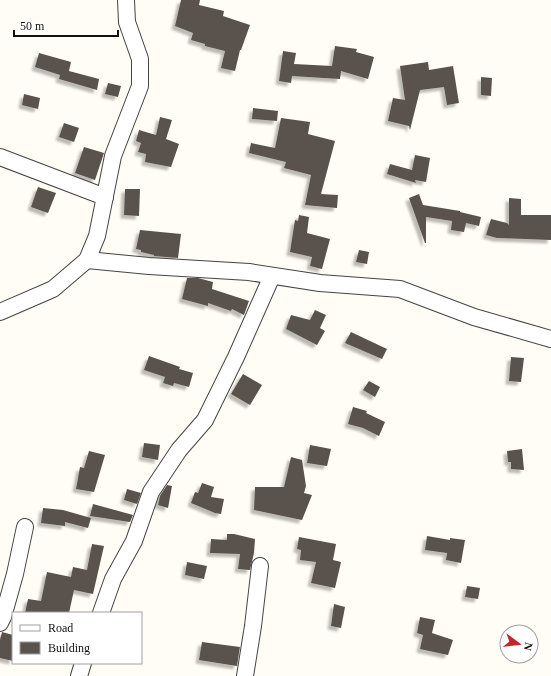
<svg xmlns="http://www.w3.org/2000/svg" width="551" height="676" viewBox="0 0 551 676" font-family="Georgia,serif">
	<defs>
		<filter id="shadow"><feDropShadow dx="-3.5" dy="3.5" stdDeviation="1" flood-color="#0004"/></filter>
	</defs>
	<rect width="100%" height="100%" fill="#fffdf5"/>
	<g fill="#5a524d" filter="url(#shadow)">
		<polygon points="181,0 200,0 199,5 224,11 223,16 250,25 241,50 240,50 235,71 221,68 225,51 205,46 205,44 191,40 193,33 175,26"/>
		<polygon points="335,46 357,49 356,52 374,57 368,79 341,71 340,79 292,76 291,83 279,81 283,51 296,53 294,64 332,66"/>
		<polygon points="39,53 71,62 69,71 99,79 97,90 59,79 60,75 35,67"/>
		<polygon points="428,62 429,70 453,66 459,103 447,105 444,87 420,90 410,130 409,126 388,121 393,98 405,100 400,66"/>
		<polygon points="481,77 492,78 491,96 481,95"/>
		<polygon points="108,83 121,86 118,97 105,94"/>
		<polygon points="24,94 40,98 38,109 22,105"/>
		<polygon points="253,108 278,111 277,121 252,119"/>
		<polygon points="160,117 172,120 166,139 179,144 171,167 145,162 146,154 138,152 141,143 136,141 139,130 156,135"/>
		<polygon points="281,118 310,122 308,134 335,141 321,194 338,195 337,208 305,205 311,175 284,168 286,162 249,153 251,143 275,148"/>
		<polygon points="64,123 79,128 74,142 59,137"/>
		<polygon points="84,147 104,153 95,180 75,173"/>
		<polygon points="415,155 430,158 426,182 415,180 416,183 387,174 390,164 412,170"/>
		<polygon points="38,187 56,193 48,213 31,207"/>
		<polygon points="125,189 140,189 139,216 124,215"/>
		<polygon points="419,194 423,205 460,211 460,212 481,217 479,226 466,223 464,232 451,230 452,221 426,217 426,243 425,243 409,198"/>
		<polygon points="509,198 521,199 521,215 551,215 551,240 497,238 486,235 491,219 507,223 509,225"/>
		<polygon points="299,215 309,217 307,233 330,239 322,269 310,266 312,257 290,252 295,220 298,221"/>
		<polygon points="140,230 181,234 178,258 154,256 154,255 141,252 141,250 136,249"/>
		<polygon points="359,250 369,252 367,264 356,262"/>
		<polygon points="187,278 198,278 213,282 212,289 249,301 244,315 232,309 231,311 208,303 208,306 182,299"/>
		<polygon points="315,310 326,315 320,328 325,331 317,345 286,329 291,315 310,320"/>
		<polygon points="351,332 387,349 382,359 345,343"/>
		<polygon points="149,356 180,367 179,369 193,373 189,387 174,383 173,386 163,383 165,377 144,370"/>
		<polygon points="511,357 524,358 521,382 509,381"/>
		<polygon points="243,374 262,385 250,405 231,394"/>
		<polygon points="369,381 380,387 375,397 363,390"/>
		<polygon points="353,407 367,411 366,413 385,422 379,436 363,428 348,424"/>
		<polygon points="144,443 160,445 158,460 142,457"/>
		<polygon points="310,445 331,449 327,466 307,463"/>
		<polygon points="522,449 524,470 511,469 511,462 508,462 507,451"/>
		<polygon points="89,451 105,455 94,492 76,489 80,467 84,468"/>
		<polygon points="291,457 302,460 306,486 304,493 312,495 302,520 254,510 255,487 284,487"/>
		<polygon points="202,483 214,487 211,497 224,499 221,514 215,513 191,503 195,492 198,493"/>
		<polygon points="167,485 172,486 168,508 158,505 160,496"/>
		<polygon points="127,489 141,493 137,504 124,500"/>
		<polygon points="93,504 133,515 130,522 90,516"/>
		<polygon points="43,508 63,510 91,518 88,528 65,522 65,526 41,523"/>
		<polygon points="227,534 234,534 255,539 254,553 250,570 238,569 240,554 210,553 211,539 227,540"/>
		<polygon points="427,536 450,540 450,538 465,540 461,563 446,560 447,553 425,550"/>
		<polygon points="299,537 336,544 333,560 341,562 335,588 311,583 316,562 300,560 301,550 297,549"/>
		<polygon points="92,544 104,546 93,594 74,590 69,613 25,613 28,599 41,601 47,572 71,577 73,567 87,570"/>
		<polygon points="187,562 207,566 204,579 185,575"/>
		<polygon points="467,586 480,588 478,599 465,597"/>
		<polygon points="334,604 345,607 341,628 331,626"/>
		<polygon points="420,617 435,620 432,633 453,640 448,655 420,649 423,635 417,633"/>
		<polygon points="2,632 13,635 13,661 0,658 0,640"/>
		<polygon points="202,642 240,647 237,666 199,660"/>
	</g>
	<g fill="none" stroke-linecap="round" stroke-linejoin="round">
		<defs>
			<g id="minor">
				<polyline points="0,157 105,197"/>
				<polyline points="87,260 149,266 249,272 320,283 400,289 474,317 551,339"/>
				<polyline points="0,312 53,289 87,260 97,236 113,156 140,86 140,59 127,22 126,0"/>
				<polyline points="101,613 113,579 134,541 151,492 179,450 205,420 236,357 272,276"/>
				<polyline points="0,623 3,617 15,574 25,527"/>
				<polyline points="79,676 83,663"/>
				<polyline points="245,676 253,626 260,566"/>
			</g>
		</defs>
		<use href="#minor" stroke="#444" stroke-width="18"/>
		<use href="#minor" stroke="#fff" stroke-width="16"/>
	</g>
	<rect x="12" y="612" width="130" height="52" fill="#ffffff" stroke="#a0a0a0"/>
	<rect x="20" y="625" width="20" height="6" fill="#ffffff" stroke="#a0a0a0"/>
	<text x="48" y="632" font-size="12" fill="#111111">Road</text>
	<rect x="20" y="642" width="20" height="12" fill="#5a524d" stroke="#a0a0a0"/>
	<text x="48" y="652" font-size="12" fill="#111111">Building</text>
	<g transform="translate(519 644) rotate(105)"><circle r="19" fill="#ffffff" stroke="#a0a0a0"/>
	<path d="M0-3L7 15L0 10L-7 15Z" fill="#c4262e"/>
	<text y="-6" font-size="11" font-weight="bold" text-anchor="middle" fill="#111111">N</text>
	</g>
	<path d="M14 30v6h104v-6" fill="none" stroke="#111111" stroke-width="2"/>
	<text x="20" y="30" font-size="12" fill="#111111" stroke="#ffffff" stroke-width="3" paint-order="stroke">50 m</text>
</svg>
